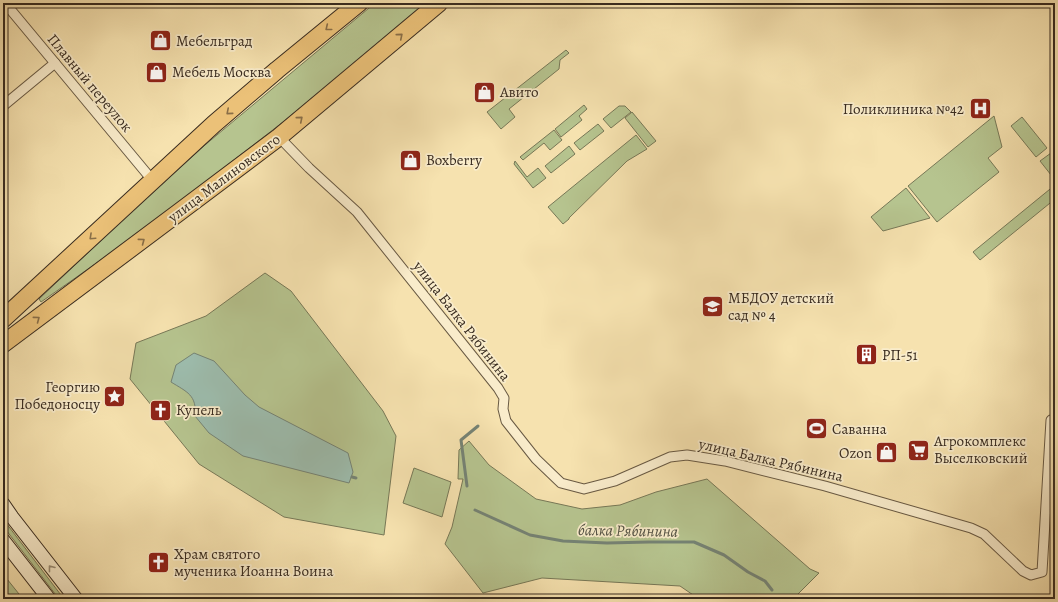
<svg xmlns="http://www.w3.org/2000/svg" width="1058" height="602" viewBox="0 0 1058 602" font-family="Alegreya,serif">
	<rect width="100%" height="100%" fill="#f6e2af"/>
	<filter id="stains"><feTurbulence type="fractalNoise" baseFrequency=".005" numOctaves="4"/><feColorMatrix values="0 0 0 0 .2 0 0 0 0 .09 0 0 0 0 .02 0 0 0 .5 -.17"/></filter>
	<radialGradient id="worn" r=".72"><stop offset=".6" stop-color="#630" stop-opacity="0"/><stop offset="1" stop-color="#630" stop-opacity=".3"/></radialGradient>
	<g fill="#b6c48f" stroke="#777857">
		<polygon points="375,3 427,3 283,122 221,170 128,241 41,302 39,299 128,215 205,145"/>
		<polygon points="566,50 569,53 560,60 559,69 509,109 515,117 501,129 487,112"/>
		<polygon points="584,105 587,109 579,116 582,120 561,137 555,129"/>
		<polygon points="619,106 625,106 631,112 611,128 603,119"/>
		<polygon points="632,112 656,141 648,147 625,118"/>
		<polygon points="994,116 1002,147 988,158 999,172 937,222 908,186"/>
		<polygon points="1022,117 1047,148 1036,157 1011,126"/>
		<polygon points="598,124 604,131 580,150 574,143"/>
		<polygon points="554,130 562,140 550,150 544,143 523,160 520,157"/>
		<polygon points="636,135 647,149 627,161 569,218 569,219 563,224 548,207"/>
		<polygon points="569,146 575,154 551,173 545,166"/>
		<polygon points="1051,153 1055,158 1055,180 1040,161"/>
		<polygon points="515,161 527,177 538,168 546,178 533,188 514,164"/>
		<polygon points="1055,185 1055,199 980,260 973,252"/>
		<polygon points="906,188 930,218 883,231 871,217"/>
		<polygon points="265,273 291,291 383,411 396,436 384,535 284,517 199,464 130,379 136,343 206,316"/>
		<polygon points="469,441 489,465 536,499 582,509 620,505 656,492 707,479 810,569 819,573 797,595 807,599 699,599 680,586 542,578 483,593 445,544 452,527 463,479 458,479 459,450"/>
		<polygon points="414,468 451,482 442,517 403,503"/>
		<polygon points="3,519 64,599 59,599 3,526"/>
		<polygon points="3,574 23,599 3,599"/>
	</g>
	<path fill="#9dbdae" stroke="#758375" d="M194 353 214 361 245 395 259 407 348 453 353 472 349 483 243 456 209 433 195 416C197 395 187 392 171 382L176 365Z"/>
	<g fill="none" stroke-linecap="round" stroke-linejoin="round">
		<g stroke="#758375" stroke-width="3">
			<polyline points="352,477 356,478"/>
			<polyline points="467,486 461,440 478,426"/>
			<polyline points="475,510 530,535 563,541 607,543 649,542 694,542 724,555 748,572 765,581 772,590"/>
		</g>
		<defs>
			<g id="street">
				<polyline points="5,3 153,181"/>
				<polyline points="3,106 55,63"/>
				<polyline points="279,137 309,168 357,212 498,388 504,398 503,409 506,421 536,459 561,483 584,489 615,481 670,457 687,455 725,461 825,486 971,528 984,534 1023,571 1031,575 1042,572 1051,420"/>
			</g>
			<g id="secondary">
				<polyline points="3,504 12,517 76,599"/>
				<polyline points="3,540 49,599"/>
			</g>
			<g id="highway">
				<polyline points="3,319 214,124 277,70 359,3"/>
				<polyline points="3,344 178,213 279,137 439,3"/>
			</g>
		</defs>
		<use href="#street" stroke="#685943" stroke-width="11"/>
		<use href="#secondary" stroke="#382b1f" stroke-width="15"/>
		<use href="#highway" stroke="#382b1f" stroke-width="19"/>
		<use href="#street" stroke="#f9eccb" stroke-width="9"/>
		<use href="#secondary" stroke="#f9eccb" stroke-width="13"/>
		<use href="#highway" stroke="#ebc178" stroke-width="17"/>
	</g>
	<defs><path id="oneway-chevron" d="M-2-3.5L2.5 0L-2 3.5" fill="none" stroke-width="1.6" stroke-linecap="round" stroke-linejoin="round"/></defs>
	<g stroke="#896e47">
		<use href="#oneway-chevron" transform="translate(328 28) rotate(141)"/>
		<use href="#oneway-chevron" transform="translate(400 36) rotate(-40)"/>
		<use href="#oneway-chevron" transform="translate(229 112) rotate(139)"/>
		<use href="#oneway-chevron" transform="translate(300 119) rotate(-40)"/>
		<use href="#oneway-chevron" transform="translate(92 237) rotate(137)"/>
		<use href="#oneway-chevron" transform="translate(142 241) rotate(-37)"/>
		<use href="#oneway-chevron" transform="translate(37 319) rotate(-37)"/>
	</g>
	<use stroke="#988c75" href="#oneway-chevron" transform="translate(51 568) rotate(-128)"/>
	<defs>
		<symbol id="shop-square" viewBox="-11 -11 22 22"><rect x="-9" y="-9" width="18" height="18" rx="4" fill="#8f2418" stroke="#f9eccb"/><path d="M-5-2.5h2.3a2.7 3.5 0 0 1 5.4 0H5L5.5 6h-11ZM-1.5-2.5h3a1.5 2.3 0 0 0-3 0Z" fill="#fff"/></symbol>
		<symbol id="hospital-square" viewBox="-11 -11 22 22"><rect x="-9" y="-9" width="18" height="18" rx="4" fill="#8f2418" stroke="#f9eccb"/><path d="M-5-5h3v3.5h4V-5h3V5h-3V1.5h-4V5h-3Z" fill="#fff"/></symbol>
		<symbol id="school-square" viewBox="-11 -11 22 22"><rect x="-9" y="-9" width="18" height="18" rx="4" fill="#8f2418" stroke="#f9eccb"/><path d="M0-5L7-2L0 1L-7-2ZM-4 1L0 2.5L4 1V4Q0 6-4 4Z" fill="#fff"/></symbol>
		<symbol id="building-square" viewBox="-11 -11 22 22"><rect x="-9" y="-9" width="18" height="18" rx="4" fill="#8f2418" stroke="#f9eccb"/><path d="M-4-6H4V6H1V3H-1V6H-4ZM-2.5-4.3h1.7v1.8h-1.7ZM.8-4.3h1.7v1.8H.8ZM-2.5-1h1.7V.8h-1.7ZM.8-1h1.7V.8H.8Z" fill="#fff"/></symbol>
		<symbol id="sight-square" viewBox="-11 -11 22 22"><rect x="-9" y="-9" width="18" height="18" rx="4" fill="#8f2418" stroke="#f9eccb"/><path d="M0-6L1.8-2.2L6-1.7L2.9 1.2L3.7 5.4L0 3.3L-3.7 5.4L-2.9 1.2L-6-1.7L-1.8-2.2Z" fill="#fff"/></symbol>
		<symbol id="church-square" viewBox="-11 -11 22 22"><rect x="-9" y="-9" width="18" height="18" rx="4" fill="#8f2418" stroke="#f9eccb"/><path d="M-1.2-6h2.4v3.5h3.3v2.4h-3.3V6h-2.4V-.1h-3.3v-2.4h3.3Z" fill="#fff"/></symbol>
		<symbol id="stadium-square" viewBox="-11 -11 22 22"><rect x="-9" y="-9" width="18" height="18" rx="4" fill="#8f2418" stroke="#f9eccb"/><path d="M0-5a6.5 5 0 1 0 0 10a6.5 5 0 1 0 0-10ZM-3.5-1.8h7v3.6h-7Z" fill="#fff"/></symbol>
		<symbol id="supermarket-square" viewBox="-11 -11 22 22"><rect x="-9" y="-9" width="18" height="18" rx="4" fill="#8f2418" stroke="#f9eccb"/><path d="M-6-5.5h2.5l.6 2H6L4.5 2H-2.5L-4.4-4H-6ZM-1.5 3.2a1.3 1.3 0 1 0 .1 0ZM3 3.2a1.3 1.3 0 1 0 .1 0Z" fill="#fff"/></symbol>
	</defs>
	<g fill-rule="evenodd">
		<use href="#shop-square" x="148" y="28" width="25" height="25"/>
		<use href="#shop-square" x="144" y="60" width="25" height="25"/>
		<use href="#shop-square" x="472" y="80" width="25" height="25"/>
		<use href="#hospital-square" x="968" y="96" width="25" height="25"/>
		<use href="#shop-square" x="398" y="148" width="25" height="25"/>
		<use href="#school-square" x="700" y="294" width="25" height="25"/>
		<use href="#building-square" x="854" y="342" width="25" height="25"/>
		<use href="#sight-square" x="102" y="384" width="25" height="25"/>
		<use href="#church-square" x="148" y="398" width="25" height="25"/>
		<use href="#stadium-square" x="804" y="416" width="25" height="25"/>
		<use href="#supermarket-square" x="906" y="438" width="25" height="25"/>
		<use href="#shop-square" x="874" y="440" width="25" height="25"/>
		<use href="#church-square" x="146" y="550" width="25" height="25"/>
	</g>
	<g text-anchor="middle" stroke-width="3.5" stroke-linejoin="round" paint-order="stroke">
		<g font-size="15" fill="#382b1f" stroke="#f9eccb" text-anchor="start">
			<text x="176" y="46">Мебельград</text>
			<text x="172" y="77">Мебель Москва</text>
			<text x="500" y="97">Авито</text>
			<text x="964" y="114" text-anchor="end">Поликлиника №42</text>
			<text x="426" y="165">Boxberry</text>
			<text x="728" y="303">МБДОУ детский<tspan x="728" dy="17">сад № 4</tspan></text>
			<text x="882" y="360">РП-51</text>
			<text x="100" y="392" text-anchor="end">Георгию<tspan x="100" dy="17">Победоносцу</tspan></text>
			<text x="176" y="415">Купель</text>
			<text x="832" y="434">Саванна</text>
			<text x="934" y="446">Агрокомплекс<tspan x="934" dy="17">Выселковский</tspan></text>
			<text x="872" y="458" text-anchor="end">Ozon</text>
			<text x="174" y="559">Храм святого<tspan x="174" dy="17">мученика Иоанна Воина</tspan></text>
		</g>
		<g font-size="15" fill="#382b1f" stroke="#f9eccb">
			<text transform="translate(90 83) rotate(50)" y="5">Плавный переулок</text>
			<text transform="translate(224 178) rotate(-37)" y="5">улица Малиновского</text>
			<text transform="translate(462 321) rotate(52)" y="5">улица Балка Рябинина</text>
			<text transform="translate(771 460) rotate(13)" y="5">улица Балка Рябинина</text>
		</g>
		<g font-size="16" font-style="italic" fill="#515043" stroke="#f9eccb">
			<text transform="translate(628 530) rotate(1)" y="6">балка Рябинина</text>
		</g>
	</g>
	<rect width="1058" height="602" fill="none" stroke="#f6e2af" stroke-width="16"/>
	<rect x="4" y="4" width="1050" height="594" fill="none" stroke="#382b1f" stroke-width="2"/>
	<rect x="8" y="8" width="1042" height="586" fill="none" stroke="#382b1f"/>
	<rect width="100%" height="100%" filter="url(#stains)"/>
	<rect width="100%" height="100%" fill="url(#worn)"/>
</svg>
